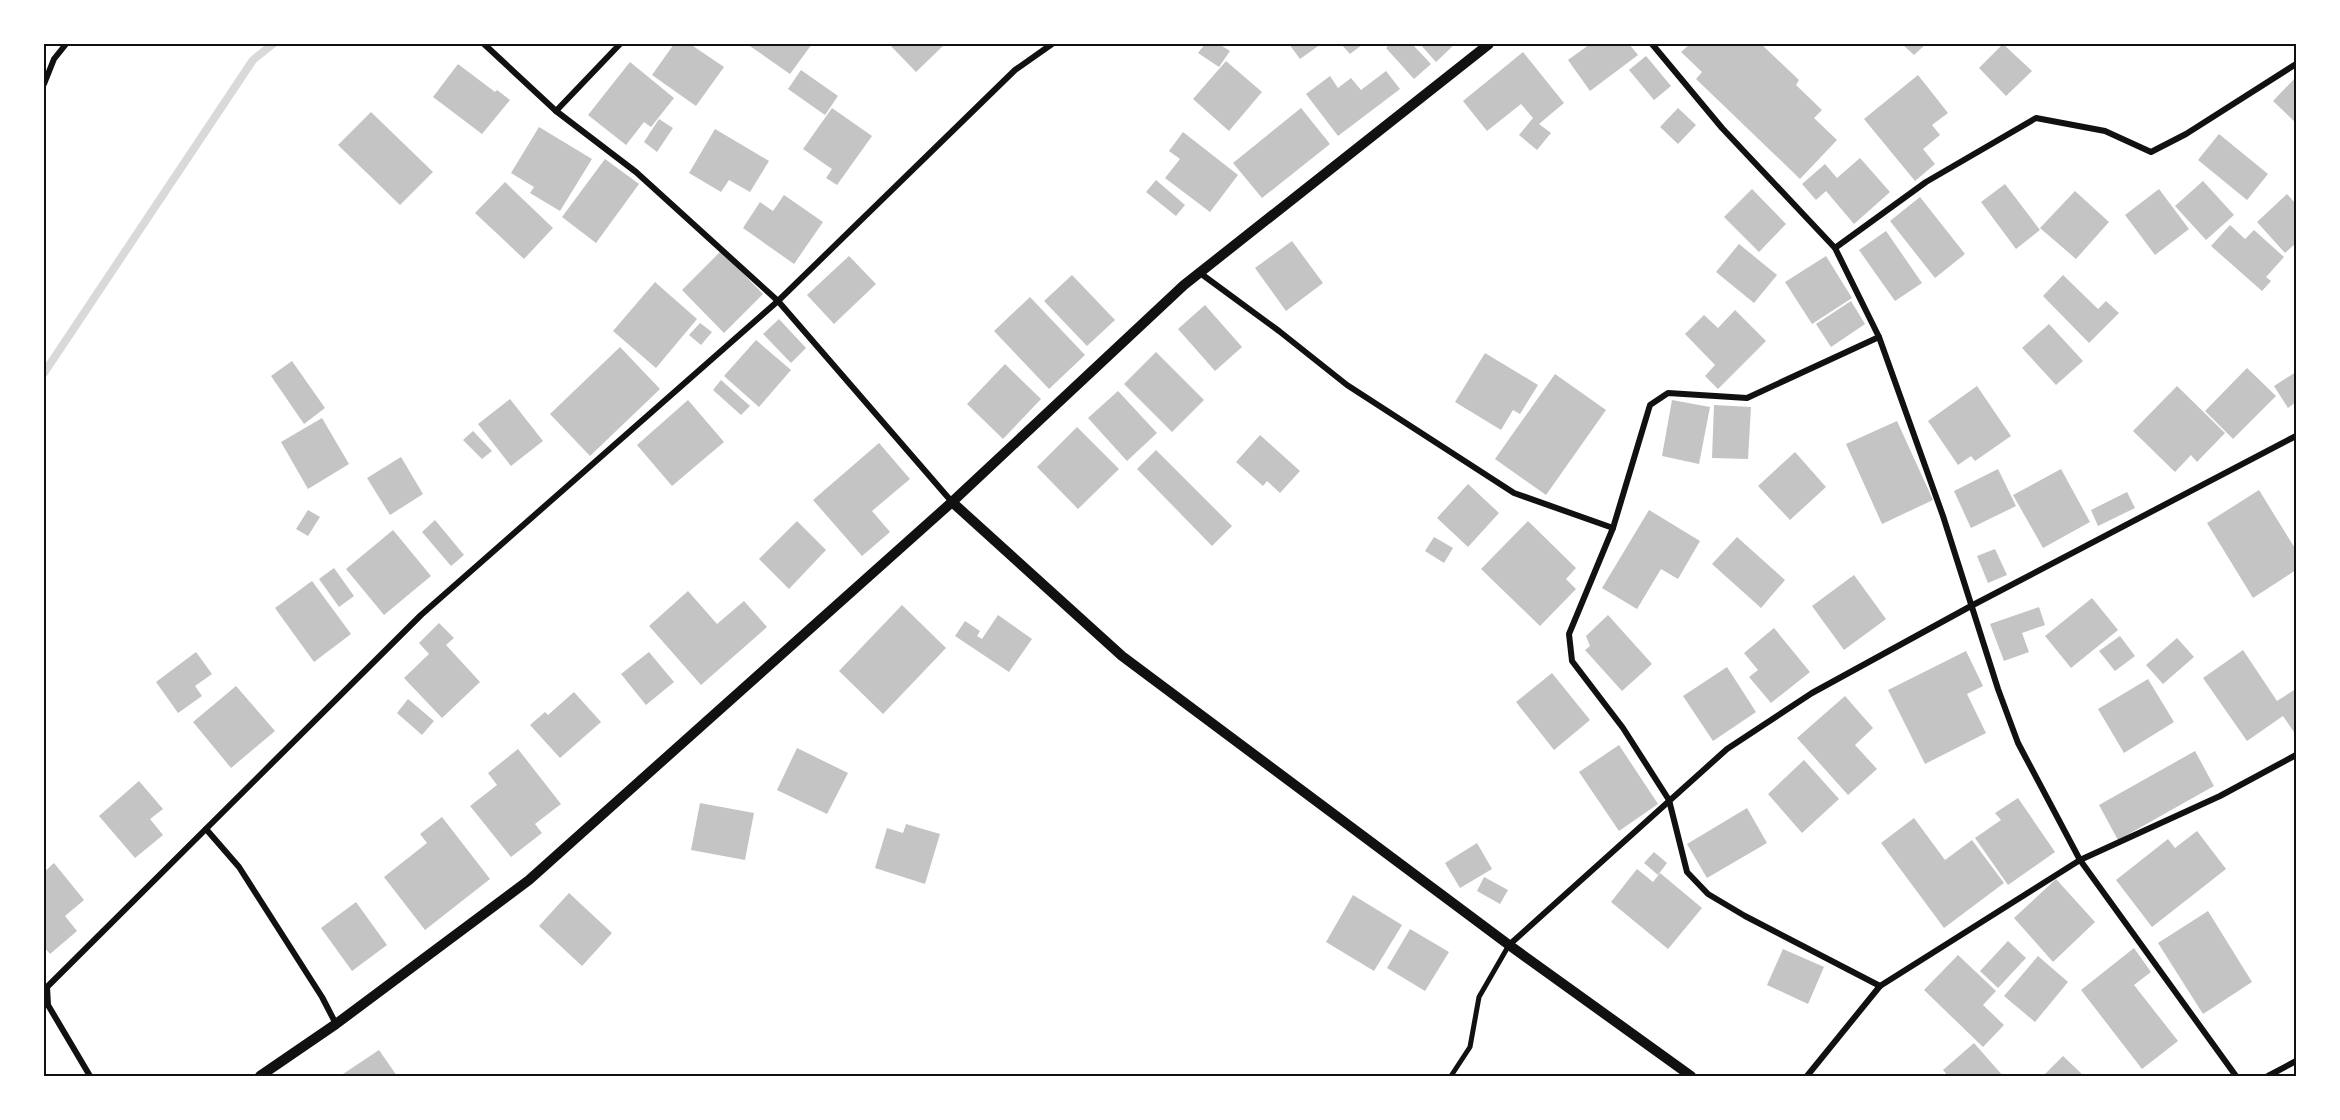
<svg xmlns="http://www.w3.org/2000/svg" width="2340" height="1120" viewBox="0 0 2340 1120" font-family="Jost,sans-serif">
	<rect width="100%" height="100%" fill="#fff"/>
	<g fill="none" stroke-linecap="round" stroke-linejoin="round">
		<polyline stroke="#d9d9d9" stroke-width="8" points="44,373 253,60 273,44"/>
	</g>
	<g fill="#c4c4c4">
		<polygon points="674,44 690,44 724,67 696,106 652,75"/>
		<polygon points="747,44 812,44 790,74"/>
		<polygon points="889,44 945,44 916,72"/>
		<polygon points="1205,44 1219,44 1230,51 1219,67 1198,53"/>
		<polygon points="1289,44 1321,44 1300,59"/>
		<polygon points="1341,44 1363,44 1350,54"/>
		<polygon points="1390,44 1412,44 1431,64 1414,79 1386,48"/>
		<polygon points="1420,44 1455,44 1436,62"/>
		<polygon points="1590,44 1629,44 1638,55 1590,91 1568,60"/>
		<polygon points="1690,44 1761,44 1799,80 1796,85 1822,110 1814,118 1837,140 1800,179 1696,79 1702,72 1681,52"/>
		<polygon points="1902,44 1926,44 1914,55"/>
		<polygon points="2003,44 2032,71 2006,96 1979,68"/>
		<polygon points="1523,52 1564,103 1539,124 1551,133 1537,150 1519,135 1533,118 1521,104 1487,131 1463,101"/>
		<polygon points="1646,56 1671,86 1654,100 1629,70"/>
		<polygon points="1226,61 1262,92 1229,131 1193,99"/>
		<polygon points="630,62 674,98 651,127 644,122 626,145 588,115"/>
		<polygon points="458,64 495,92 497,90 510,100 482,134 433,97"/>
		<polygon points="801,70 838,96 825,115 788,89"/>
		<polygon points="1386,71 1400,89 1338,136 1306,94 1330,76 1338,88 1351,78 1361,90"/>
		<polygon points="1918,75 1948,113 1932,125 1940,135 1923,149 1935,164 1915,181 1864,119"/>
		<polygon points="2296,77 2296,123 2273,101"/>
		<polygon points="832,108 872,136 837,185 826,178 832,169 803,149"/>
		<polygon points="1301,108 1330,144 1262,198 1233,163"/>
		<polygon points="1678,108 1696,125 1678,144 1660,127"/>
		<polygon points="371,112 433,172 400,205 338,145"/>
		<polygon points="659,119 673,128 657,152 644,142"/>
		<polygon points="539,127 592,159 560,211 530,193 534,187 511,173"/>
		<polygon points="715,129 769,161 750,192 729,180 721,192 689,173"/>
		<polygon points="1183,132 1238,175 1210,212 1165,178 1180,159 1169,151"/>
		<polygon points="2219,134 2268,174 2247,200 2198,160"/>
		<polygon points="1860,158 1890,192 1854,224 1826,191 1816,200 1802,184 1825,164 1837,178"/>
		<polygon points="605,159 639,184 596,243 562,217"/>
		<polygon points="1156,180 1185,205 1176,216 1146,192"/>
		<polygon points="2203,181 2234,215 2206,240 2175,206"/>
		<polygon points="505,182 553,228 524,259 475,213"/>
		<polygon points="2005,184 2040,230 2016,249 1981,202"/>
		<polygon points="1752,189 1786,224 1759,252 1724,217"/>
		<polygon points="2159,189 2189,229 2155,255 2125,215"/>
		<polygon points="2075,191 2109,222 2076,259 2040,228"/>
		<polygon points="2287,194 2296,204 2296,243 2285,253 2257,222"/>
		<polygon points="784,195 823,222 794,264 743,228 760,202 773,211"/>
		<polygon points="1920,197 1965,254 1935,278 1890,221"/>
		<polygon points="2230,225 2245,239 2254,230 2284,257 2266,277 2271,281 2262,291 2211,246"/>
		<polygon points="1886,231 1922,283 1895,301 1859,250"/>
		<polygon points="1292,241 1323,283 1286,311 1255,268"/>
		<polygon points="1739,244 1777,275 1754,303 1716,272"/>
		<polygon points="721,251 763,294 724,333 682,290"/>
		<polygon points="849,256 876,284 834,324 807,295"/>
		<polygon points="1826,256 1852,298 1812,324 1785,282"/>
		<polygon points="1072,275 1115,320 1087,346 1044,301"/>
		<polygon points="2063,275 2098,309 2106,301 2119,313 2089,343 2043,296"/>
		<polygon points="655,282 697,319 656,368 613,331"/>
		<polygon points="1030,297 1085,355 1049,389 994,331"/>
		<polygon points="1851,301 1865,324 1831,347 1816,324"/>
		<polygon points="1205,305 1242,347 1215,371 1178,329"/>
		<polygon points="1735,310 1766,341 1718,389 1705,376 1715,365 1685,334 1704,315 1718,328"/>
		<polygon points="779,319 806,348 791,363 763,334"/>
		<polygon points="700,323 712,332 701,345 689,335"/>
		<polygon points="2049,324 2083,361 2056,385 2022,348"/>
		<polygon points="756,340 791,370 759,407 724,376"/>
		<polygon points="620,347 660,389 590,456 550,414"/>
		<polygon points="1156,352 1204,400 1172,432 1124,384"/>
		<polygon points="1485,353 1538,385 1520,414 1513,410 1501,430 1455,402"/>
		<polygon points="292,361 325,408 304,424 271,376"/>
		<polygon points="1005,364 1041,399 1003,439 967,404"/>
		<polygon points="2247,368 2276,396 2233,439 2205,411"/>
		<polygon points="2296,372 2296,402 2288,408 2274,386"/>
		<polygon points="1555,374 1606,410 1546,495 1495,459"/>
		<polygon points="721,380 750,406 741,415 713,390"/>
		<polygon points="1977,386 2011,436 1975,461 1971,456 1958,465 1928,421"/>
		<polygon points="2177,386 2225,433 2197,462 2191,455 2175,472 2133,431"/>
		<polygon points="1118,391 1157,433 1127,461 1088,418"/>
		<polygon points="510,399 543,441 511,466 478,424"/>
		<polygon points="688,400 724,442 672,486 637,445"/>
		<polygon points="1672,400 1710,407 1699,464 1662,456"/>
		<polygon points="1714,405 1751,407 1748,459 1712,458"/>
		<polygon points="322,418 349,464 308,489 281,442"/>
		<polygon points="1897,421 1933,500 1882,524 1846,444"/>
		<polygon points="1077,427 1119,469 1078,509 1037,467"/>
		<polygon points="473,431 492,451 482,459 463,440"/>
		<polygon points="1260,435 1300,471 1280,493 1267,481 1263,486 1236,462"/>
		<polygon points="879,443 910,479 872,511 890,532 862,556 813,500"/>
		<polygon points="1156,450 1232,526 1212,546 1137,469"/>
		<polygon points="1795,452 1826,487 1790,520 1758,486"/>
		<polygon points="401,457 423,494 390,515 367,478"/>
		<polygon points="1998,469 2016,506 1971,528 1954,491"/>
		<polygon points="2061,469 2090,522 2043,548 2013,495"/>
		<polygon points="1468,484 1499,513 1468,547 1437,518"/>
		<polygon points="2259,490 2296,550 2296,570 2253,598 2207,523"/>
		<polygon points="2127,492 2135,508 2098,526 2091,510"/>
		<polygon points="308,510 320,517 308,536 296,529"/>
		<polygon points="1649,510 1700,541 1678,579 1661,569 1637,609 1602,588"/>
		<polygon points="435,520 464,555 451,566 422,532"/>
		<polygon points="797,521 826,550 789,589 759,559"/>
		<polygon points="1528,521 1576,568 1566,579 1576,589 1540,626 1481,569"/>
		<polygon points="393,530 431,576 384,615 346,569"/>
		<polygon points="1434,537 1453,548 1444,563 1425,551"/>
		<polygon points="1737,537 1785,580 1761,608 1712,564"/>
		<polygon points="1995,549 2007,575 1988,583 1977,556"/>
		<polygon points="334,568 354,596 339,607 319,579"/>
		<polygon points="1854,575 1886,619 1844,650 1812,606"/>
		<polygon points="312,581 351,634 314,662 275,608"/>
		<polygon points="688,591 717,624 744,601 767,627 701,685 649,626"/>
		<polygon points="2092,598 2118,630 2071,668 2045,636"/>
		<polygon points="902,605 946,648 883,714 839,671"/>
		<polygon points="2039,607 2045,625 2022,633 2029,652 2004,661 1990,624"/>
		<polygon points="998,615 1032,639 1009,672 955,636 965,621 980,631 977,636 982,639"/>
		<polygon points="1608,615 1652,664 1622,691 1585,650 1590,646 1586,636"/>
		<polygon points="439,623 454,638 446,645 480,682 442,718 404,678 429,654 419,643"/>
		<polygon points="1774,628 1810,672 1771,703 1749,677 1758,670 1744,653"/>
		<polygon points="2120,636 2135,656 2115,671 2099,651"/>
		<polygon points="2177,638 2194,657 2163,684 2146,665"/>
		<polygon points="2243,650 2277,701 2294,690 2296,694 2296,735 2283,716 2247,741 2203,678"/>
		<polygon points="1966,651 1983,686 1967,694 1986,733 1925,764 1888,690"/>
		<polygon points="196,652 212,674 195,686 202,696 178,713 156,682"/>
		<polygon points="649,652 674,682 646,705 621,674"/>
		<polygon points="1727,667 1756,712 1713,741 1683,696"/>
		<polygon points="1552,673 1590,720 1554,750 1516,702"/>
		<polygon points="2148,679 2174,722 2124,753 2098,709"/>
		<polygon points="236,686 275,731 231,768 193,722"/>
		<polygon points="574,692 601,722 560,758 530,725 545,712 548,715"/>
		<polygon points="1845,696 1873,728 1855,745 1877,769 1848,795 1797,738"/>
		<polygon points="408,699 434,721 422,735 397,713"/>
		<polygon points="1619,745 1658,804 1619,831 1579,772"/>
		<polygon points="797,748 848,773 827,814 777,790"/>
		<polygon points="518,749 561,804 535,824 542,833 511,857 470,806 497,785 488,773"/>
		<polygon points="2195,751 2214,786 2118,840 2099,805"/>
		<polygon points="1804,760 1839,799 1802,833 1768,794"/>
		<polygon points="139,781 163,809 150,819 163,835 135,858 99,816"/>
		<polygon points="2018,798 2055,852 2008,885 1975,838 2001,820 1995,813"/>
		<polygon points="700,803 754,813 745,860 691,850"/>
		<polygon points="1747,808 1767,843 1707,878 1687,844"/>
		<polygon points="442,817 490,879 425,930 384,877 427,843 420,834"/>
		<polygon points="1914,818 1945,860 1972,840 2004,883 1944,928 1881,843"/>
		<polygon points="906,824 940,834 925,884 875,868 887,828 903,833"/>
		<polygon points="2197,831 2226,869 2152,927 2116,880 2168,839 2175,848"/>
		<polygon points="1477,843 1492,869 1460,888 1445,863"/>
		<polygon points="1654,852 1667,863 1658,875 1644,863"/>
		<polygon points="54,863 84,900 65,916 77,931 50,954 44,947 44,872"/>
		<polygon points="1637,869 1653,882 1660,873 1702,908 1668,949 1611,902"/>
		<polygon points="1484,877 1508,890 1500,904 1477,891"/>
		<polygon points="2056,879 2095,922 2053,962 2014,918"/>
		<polygon points="569,893 612,933 582,966 539,926"/>
		<polygon points="1353,895 1402,925 1374,971 1326,942"/>
		<polygon points="356,902 387,945 352,971 321,928"/>
		<polygon points="2208,911 2252,982 2203,1014 2158,943"/>
		<polygon points="1410,929 1449,952 1425,991 1387,968"/>
		<polygon points="2008,941 2026,958 1998,988 1980,971"/>
		<polygon points="2134,948 2151,972 2134,985 2178,1041 2142,1069 2081,990"/>
		<polygon points="1783,949 1824,967 1808,1004 1767,985"/>
		<polygon points="1958,955 1996,991 1983,1005 2004,1025 1983,1047 1924,990"/>
		<polygon points="2038,956 2068,982 2035,1022 2004,996"/>
		<polygon points="1974,1043 2003,1076 1948,1076 1943,1070"/>
		<polygon points="379,1050 397,1076 340,1076"/>
		<polygon points="2063,1056 2084,1076 2043,1076"/>
	</g>
	<g fill="none" stroke-linecap="round" stroke-linejoin="round">
		<polyline stroke="#111" stroke-width="5" points="1451,1076 1470,1047 1479,997 1509,945"/>
		<g stroke="#111" stroke-width="6">
			<polyline points="484,44 556,111 636,172 778,301 952,502"/>
			<polyline points="1652,44 1722,128 1835,248 1879,337 1943,516 1998,689 2018,743 2080,860 2236,1076"/>
			<polyline points="44,84 54,59 66,44"/>
			<polyline points="556,111 620,44"/>
			<polyline points="1835,248 1926,182 2036,118 2105,131 2151,152 2186,134 2296,64"/>
			<polyline points="1200,273 1279,331 1347,385 1514,493 1613,528"/>
			<polyline points="1879,337 1747,398 1668,393 1650,405 1613,528 1569,634 1572,661 1623,728 1669,800 1687,872 1708,894 1745,916 1880,986"/>
			<polyline points="206,829 239,867 322,997 336,1024"/>
			<polyline points="1509,945 1727,749 1812,693 1971,606 2296,436"/>
			<polyline points="90,1076 48,1005 47,987 421,615 778,301 1015,70 1052,44"/>
			<polyline points="1807,1076 1880,986 2080,860 2220,796 2296,755"/>
			<polyline points="2268,1076 2296,1061"/>
		</g>
		<g stroke="#111" stroke-width="10">
			<polyline points="952,502 1122,656 1509,945 1691,1076"/>
			<polyline points="260,1076 336,1024 529,880 952,502 1184,285 1489,44"/>
		</g>
	</g>
	<rect width="2340" height="1120" fill="none" stroke="#ffffff" stroke-width="90"/>
	<rect x="45" y="45" width="2250" height="1030" fill="none" stroke="#111" stroke-width="2"/>
</svg>
